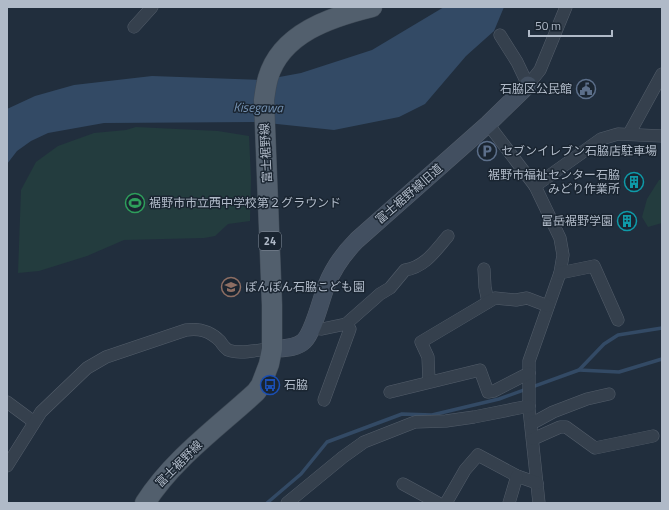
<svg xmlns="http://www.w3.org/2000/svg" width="669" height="510" viewBox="0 0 669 510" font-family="'Titillium Web','Noto Sans JP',sans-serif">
	<rect width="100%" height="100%" fill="#212e3d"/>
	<g fill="#233c3e">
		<polygon points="136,127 218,131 249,136 251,179 250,221 228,224 215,236 204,238 124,240 87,256 39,271 18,273 21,190 36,162 58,146 94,133 126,130"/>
		<polygon points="662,179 662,223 648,227 642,217 647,199 659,180"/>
	</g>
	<polygon fill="#334a65" points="444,7 504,7 494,31 466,56 425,104 399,117 334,130 258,122 104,123 48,133 31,141 17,151 7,164 7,109 35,96 74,85 152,76 263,80 301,73 372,50"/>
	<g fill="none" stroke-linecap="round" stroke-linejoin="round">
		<g stroke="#334a65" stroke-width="3.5">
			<polyline points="579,370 619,372 662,359"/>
			<polyline points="267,503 301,474 327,442 402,414 432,415 499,399 579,370 604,344 618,335 662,328"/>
		</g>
		<defs>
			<g id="street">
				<polyline points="134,27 152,7"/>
				<polyline points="500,35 517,62 528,85 540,70 566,7"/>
				<polyline points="488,124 535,186 560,238 563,255 560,273 529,361 529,409 539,503"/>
				<polyline points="629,134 662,74"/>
				<polyline points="535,186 601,139 618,134 662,136"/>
				<polyline points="484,269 485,287 488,302"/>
				<polyline points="560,273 594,266 618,320"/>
				<path d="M346 324 380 294 390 288 405 270C425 267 435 251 448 236"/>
				<polyline points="311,328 322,329 346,324 350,329 324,400"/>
				<polyline points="429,381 428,357 421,342 495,298 516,300 527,298 548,306"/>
				<polyline points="390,392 480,370 488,392 494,391 529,373"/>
				<polyline points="7,402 34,422"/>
				<polyline points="531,424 553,412 587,399 609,394"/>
				<polyline points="533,439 560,427 566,427 595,448 653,436"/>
				<path d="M7 466 41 412 87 368 106 357 186 330C200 328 210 331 220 341 222 344 225 348 228 350 240 355 260 349 272 349"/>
				<polyline points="403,484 438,503"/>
				<polyline points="287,503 343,457 364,442 415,422 446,421 474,417 529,406"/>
				<polyline points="446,503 465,470 478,455 517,476 537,483"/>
				<polyline points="509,503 517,476"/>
			</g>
			<path id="secondary" d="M272 349C282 348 296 349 304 341 314 331 321 298 327 284 334 267 344 253 357 240L488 124 528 85"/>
			<path id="primary" d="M145 503C173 459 218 427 256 392L261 385 269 364 272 349V305L264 100C265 93 266 85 268 78 281 33 331 17 372 7"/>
		</defs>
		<use href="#street" stroke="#535d6a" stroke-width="13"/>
		<use href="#secondary" stroke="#535d6a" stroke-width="18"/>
		<use href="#primary" stroke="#3e4955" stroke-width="21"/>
		<use href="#street" stroke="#35404d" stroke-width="12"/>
		<use href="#secondary" stroke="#424f60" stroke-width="17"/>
		<use href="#primary" stroke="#525f6d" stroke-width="20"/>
	</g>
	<defs>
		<symbol id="civic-ring" viewBox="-11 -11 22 22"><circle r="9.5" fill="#1a2531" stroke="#5c6f8a" stroke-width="1.5"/><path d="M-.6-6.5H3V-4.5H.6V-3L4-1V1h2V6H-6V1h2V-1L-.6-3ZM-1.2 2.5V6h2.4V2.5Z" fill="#5c6f8a"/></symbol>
		<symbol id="parking-ring" viewBox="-11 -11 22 22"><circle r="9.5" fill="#1a2531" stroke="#5c6f8a" stroke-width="1.5"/><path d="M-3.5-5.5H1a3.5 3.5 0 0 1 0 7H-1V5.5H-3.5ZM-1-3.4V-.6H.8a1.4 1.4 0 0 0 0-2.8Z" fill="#5c6f8a"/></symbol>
		<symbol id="building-ring" viewBox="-11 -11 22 22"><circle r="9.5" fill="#1a2531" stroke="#0f9aa8" stroke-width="1.5"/><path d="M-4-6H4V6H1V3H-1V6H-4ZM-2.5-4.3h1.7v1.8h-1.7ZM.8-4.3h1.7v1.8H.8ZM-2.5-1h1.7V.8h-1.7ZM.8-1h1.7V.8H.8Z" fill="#0f9aa8"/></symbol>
		<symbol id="stadium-ring" viewBox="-11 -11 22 22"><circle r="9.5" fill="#1a2531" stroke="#2e9e5b" stroke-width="1.5"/><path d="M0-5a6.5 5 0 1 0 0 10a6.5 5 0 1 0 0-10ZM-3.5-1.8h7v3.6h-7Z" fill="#2e9e5b"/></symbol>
		<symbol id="school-ring" viewBox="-11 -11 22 22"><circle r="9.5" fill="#1a2531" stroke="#8d6e63" stroke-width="1.5"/><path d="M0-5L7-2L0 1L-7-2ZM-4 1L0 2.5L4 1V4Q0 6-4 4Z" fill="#8d6e63"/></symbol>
		<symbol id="bus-ring" viewBox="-11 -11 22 22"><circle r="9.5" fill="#1a2531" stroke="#1a4fb4" stroke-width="1.5"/><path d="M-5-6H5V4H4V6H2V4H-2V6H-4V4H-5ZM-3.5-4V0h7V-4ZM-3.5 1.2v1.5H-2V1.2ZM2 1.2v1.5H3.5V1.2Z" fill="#1a4fb4"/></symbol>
	</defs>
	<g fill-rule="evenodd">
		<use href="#civic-ring" x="575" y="78" width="22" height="22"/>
		<use href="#parking-ring" x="476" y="140" width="22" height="22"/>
		<use href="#building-ring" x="623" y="171" width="22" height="22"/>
		<use href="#stadium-ring" x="124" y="192" width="22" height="22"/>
		<use href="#building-ring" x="616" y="210" width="22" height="22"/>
		<use href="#school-ring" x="220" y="276" width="22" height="22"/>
		<use href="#bus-ring" x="259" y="374" width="22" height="22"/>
	</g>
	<g text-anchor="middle" stroke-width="3" stroke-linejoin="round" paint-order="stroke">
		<rect fill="#1a2531" stroke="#838d9b" stroke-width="1" x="259" y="232" width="22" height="18" rx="3"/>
		<g font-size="11" font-weight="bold" fill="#b0bac8">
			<text x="270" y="245">24</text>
		</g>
		<g font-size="12" fill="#b0bac8" stroke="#1a2531" text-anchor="start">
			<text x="572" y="93" text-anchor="end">石脇区公民館</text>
			<text x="501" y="155">セブンイレブン石脇店駐車場</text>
			<text x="620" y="179" text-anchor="end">裾野市福祉センター石脇<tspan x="620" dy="14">みどり作業所</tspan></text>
			<text x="149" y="207">裾野市市立西中学校第２グラウンド</text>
			<text x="613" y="225" text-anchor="end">富岳裾野学園</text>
			<text x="245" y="291">ぽんぽん石脇こども園</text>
			<text x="284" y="389">石脇</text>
		</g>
		<g font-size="12" fill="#b0bac8" stroke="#1a2531">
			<text transform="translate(266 153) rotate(-93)" y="4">富士裾野線</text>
			<text transform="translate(409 194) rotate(-41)" y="4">富士裾野線旧道</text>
			<text transform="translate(179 464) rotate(-45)" y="4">富士裾野線</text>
		</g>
		<g font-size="13" font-style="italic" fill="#7592b2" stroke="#1a2531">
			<text transform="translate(258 107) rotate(1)" y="5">Kisegawa</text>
		</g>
	</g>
	<rect width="669" height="510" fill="none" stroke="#b0bac8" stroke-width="16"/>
	<path d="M529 30v6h83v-6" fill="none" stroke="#b0bac8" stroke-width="2"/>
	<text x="535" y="30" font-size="12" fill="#b0bac8" stroke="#1a2531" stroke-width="3" paint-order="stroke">50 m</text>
</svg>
